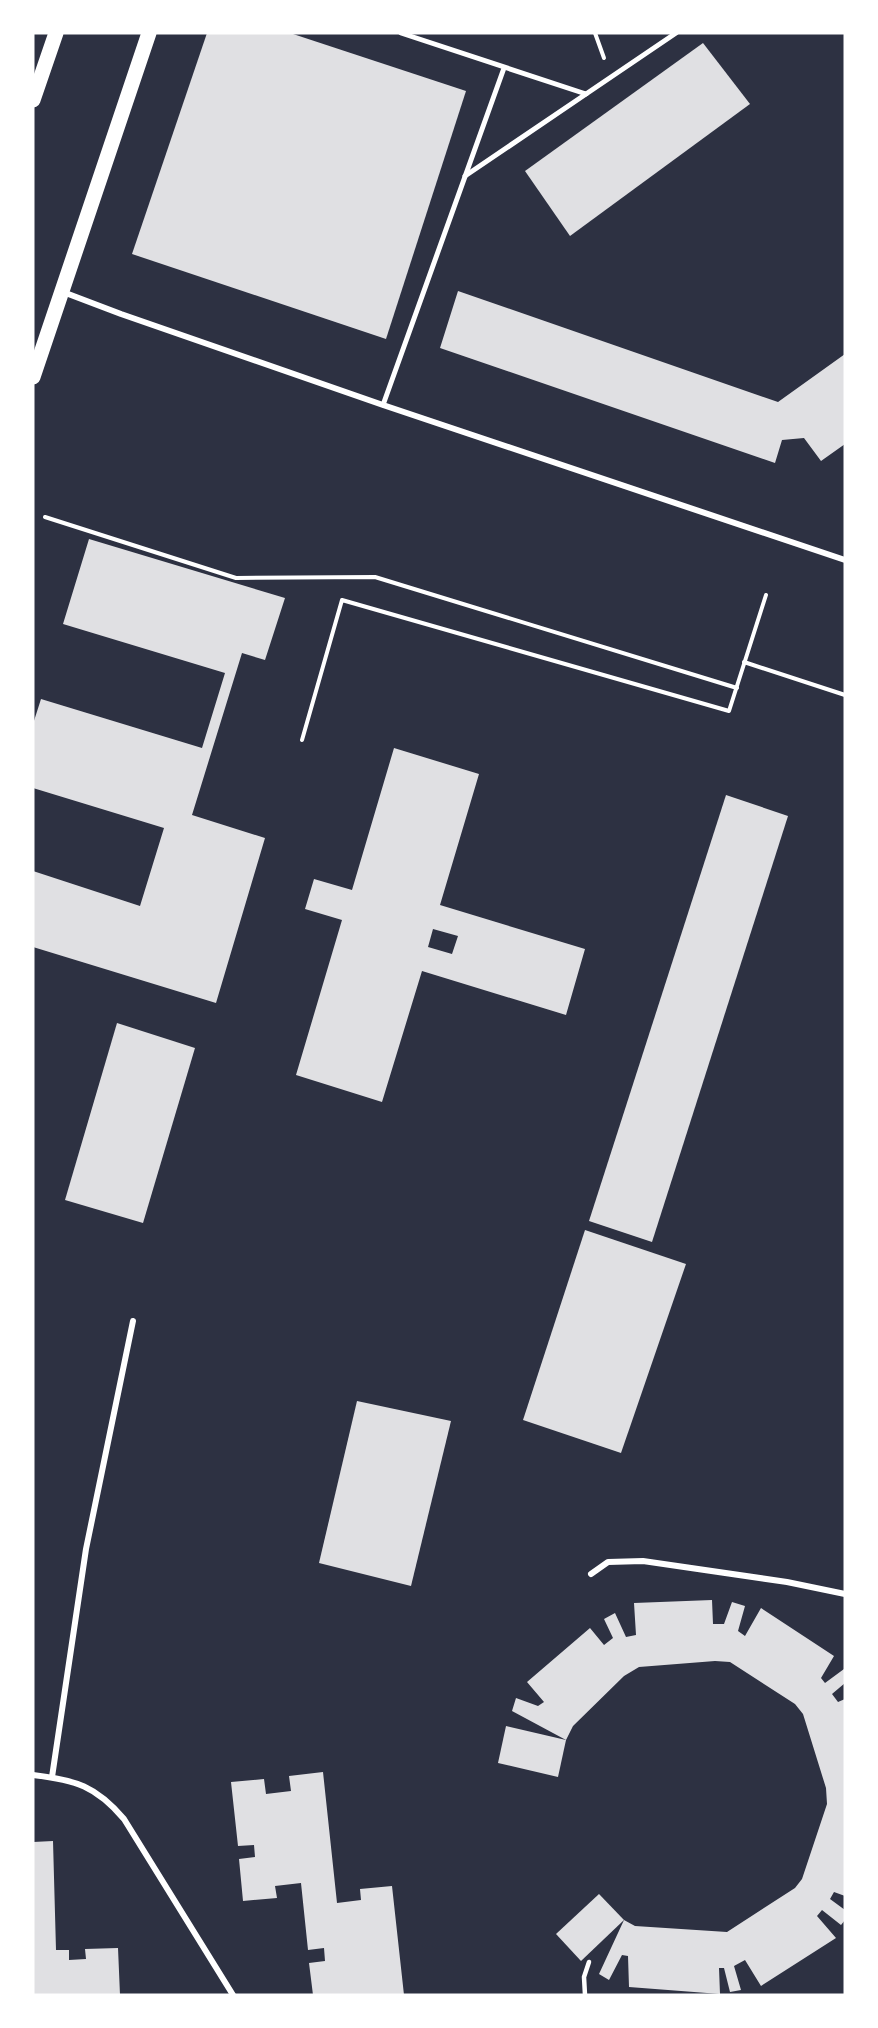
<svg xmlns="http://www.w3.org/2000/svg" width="878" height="2028" viewBox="0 0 878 2028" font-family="Karla,sans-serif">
	<rect width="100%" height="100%" fill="#2d3142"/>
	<g fill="#e0e0e3" fill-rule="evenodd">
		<polygon points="207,33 290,33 466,91 386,339 132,254"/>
		<polygon points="703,43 750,104 570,236 525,171"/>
		<polygon points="458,291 778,402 845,354 845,444 821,461 804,438 782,440 775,463 440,348"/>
		<polygon points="89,539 285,598 265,660 242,653 192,815 265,838 216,1003 33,947 33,871 140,906 164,828 33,788 33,724 41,699 202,748 225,673 63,624"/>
		<path d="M394 748 479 774 440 905 585 949 566 1015 422 971 382 1102 296 1075 342 920 305 909 314 879 352 890ZM433 929 458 936 452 954 428 947Z"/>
		<polygon points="726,795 788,816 652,1242 589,1221"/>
		<polygon points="117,1023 195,1048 143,1223 65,1200"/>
		<polygon points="585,1230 686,1264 621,1453 523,1420"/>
		<polygon points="357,1401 451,1421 411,1586 319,1563"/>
		<polygon points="712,1600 713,1624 724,1624 732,1602 745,1606 738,1631 745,1636 761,1608 834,1656 821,1678 825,1683 844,1669 845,1671 845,1683 832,1694 838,1702 845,1699 845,1896 834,1892 830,1899 845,1910 845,1920 841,1925 822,1910 817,1916 836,1938 761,1986 745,1960 734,1966 741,1990 730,1992 724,1968 719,1968 720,1994 629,1987 628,1956 622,1955 609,1980 599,1974 624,1920 635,1926 727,1932 795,1888 802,1879 827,1804 826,1788 803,1714 795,1704 730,1662 715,1661 639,1667 624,1676 573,1726 566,1740 512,1711 516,1698 538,1706 544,1702 527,1682 590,1628 604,1645 613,1638 604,1619 615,1613 626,1637 636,1635 634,1603"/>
		<polygon points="506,1726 566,1740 558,1777 498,1763"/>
		<polygon points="323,1772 337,1903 361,1900 360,1889 392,1886 404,1995 313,1995 309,1963 325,1961 324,1948 308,1950 301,1883 275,1886 277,1898 243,1901 239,1859 255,1857 254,1845 238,1846 231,1782 264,1779 266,1794 291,1791 289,1776"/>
		<polygon points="53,1841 56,1950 69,1950 69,1960 86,1959 85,1949 118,1948 120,1995 34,1995 33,1842"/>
		<polygon points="599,1894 624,1920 581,1961 556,1934"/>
	</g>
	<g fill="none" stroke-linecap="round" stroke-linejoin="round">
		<g stroke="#fff" stroke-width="4">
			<polyline points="595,33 604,58"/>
			<polyline points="45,517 236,578 375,577 737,688"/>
			<polyline points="744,662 845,695"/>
			<polyline points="302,740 342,600 729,711 766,595"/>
		</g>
		<polyline stroke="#fff" stroke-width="4.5" points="585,1995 584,1977 589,1962"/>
		<g stroke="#fff" stroke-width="5">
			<polyline points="401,33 586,94 676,33"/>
			<polyline points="465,176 586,94"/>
			<polyline points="383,405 504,68"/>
		</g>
		<g stroke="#fff" stroke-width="6">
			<polyline points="63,292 121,314 383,405 845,560"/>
			<polyline points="591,1574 608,1562 643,1561 787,1582 845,1594"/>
			<path d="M33 1775C76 1780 96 1786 124 1819L233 1995"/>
			<polyline points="52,1777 86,1549 133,1321"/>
		</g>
		<g stroke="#fff" stroke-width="15">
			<polyline points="33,100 56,33"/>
			<polyline points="33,377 149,33"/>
		</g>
	</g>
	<rect width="878" height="2028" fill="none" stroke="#ffffff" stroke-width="69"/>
</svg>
